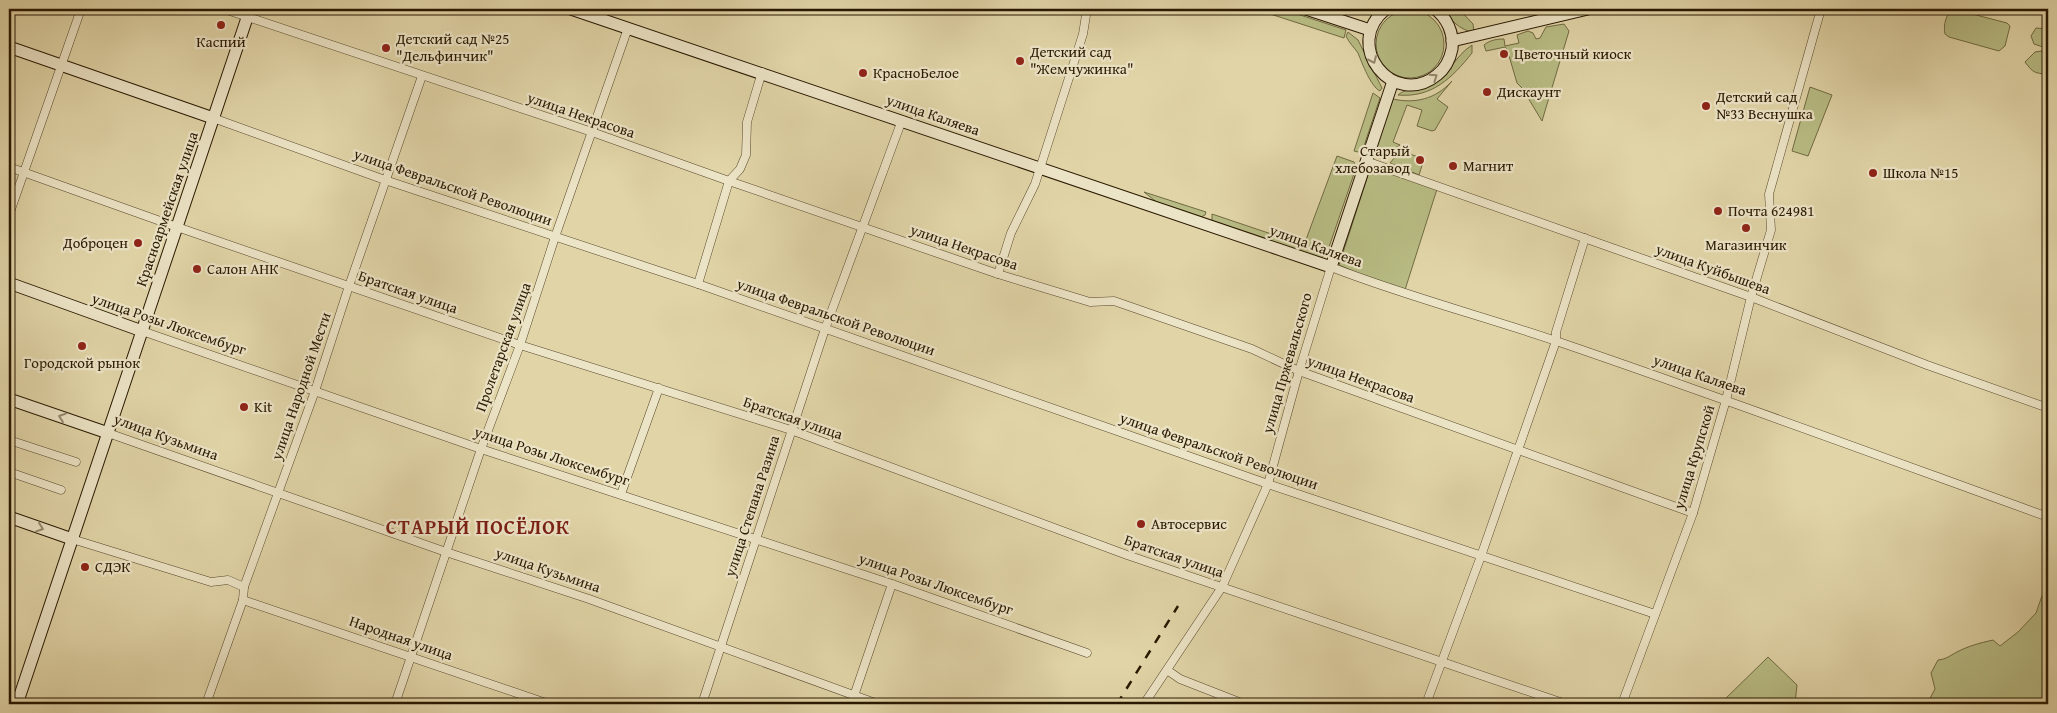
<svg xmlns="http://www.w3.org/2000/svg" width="2057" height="713" viewBox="0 0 2057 713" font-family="'Gentium Book Plus',serif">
	<rect width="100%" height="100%" fill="#e1d5a8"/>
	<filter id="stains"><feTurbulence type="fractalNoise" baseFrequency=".004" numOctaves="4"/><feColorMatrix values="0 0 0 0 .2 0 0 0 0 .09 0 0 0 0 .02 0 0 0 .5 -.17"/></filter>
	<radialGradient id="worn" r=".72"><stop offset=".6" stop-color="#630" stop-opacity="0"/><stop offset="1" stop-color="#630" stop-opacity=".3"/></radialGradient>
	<g fill="#b8bc84" stroke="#706a42">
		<polygon points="1255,9 1282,9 1346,30 1344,38"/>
		<path d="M1443 9H1459L1473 24 1474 32C1460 31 1450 19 1443 9Z"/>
		<path d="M1953 9 2007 23 2010 26 2005 46 1999 51 1949 37 1945 34C1943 25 1946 14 1953 9Z"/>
		<circle cx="1410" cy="44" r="34"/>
		<path d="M1564 24 1569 31 1542 121 1522 88 1517 83 1507 49 1505 47 1486 51 1484 45C1490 40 1497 39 1504 39L1505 46 1519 43 1517 35 1528 31 1533 33 1536 39 1540 38 1546 27Z"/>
		<path d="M2036 28 2048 29V75C2034 72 2034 74 2025 62L2035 52 2042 51 2043 47 2034 44 2031 36Z"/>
		<path d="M1348 32 1358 40 1382 88 1380 91C1371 87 1362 63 1358 53 1354 47 1349 43 1346 36Z"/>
		<path d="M1472 45V53C1452 78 1432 98 1398 95 1406 87 1422 91 1432 85 1447 77 1455 56 1472 45Z"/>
		<path d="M1452 81 1437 99 1448 107 1435 130 1432 131 1417 126 1422 110 1407 105 1393 142 1400 145 1381 157H1373L1393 99C1415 104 1436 99 1452 81Z"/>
		<polygon points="1810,87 1832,95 1808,156 1792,151"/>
		<polygon points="1373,93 1380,98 1363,149 1358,152 1354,151"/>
		<polygon points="1407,153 1424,159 1419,175 1390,163 1395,157"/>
		<polygon points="1337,156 1354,162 1356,168 1327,253 1321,258 1212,221 1212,214 1304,245"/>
		<polygon points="1371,166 1437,189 1404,293 1339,265"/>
		<polygon points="1144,192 1206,212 1205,215 1201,217 1159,204"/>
		<path d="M2044 590H2048V704H1927L1935 689 1931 673 1938 660C1947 659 1949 656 1957 652 1968 646 1980 643 1993 640L2000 646 2018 632 2036 613Z"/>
		<polygon points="1768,657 1797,685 1795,704 1720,704"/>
	</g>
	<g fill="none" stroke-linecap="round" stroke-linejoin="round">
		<defs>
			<g id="street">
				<polyline points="224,9 592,132 729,181 998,274 1090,302 1114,301 1252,349 1299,371 1693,513"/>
				<polyline points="213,118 385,180 698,284 1268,484 1655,614"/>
				<polyline points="1366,161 1751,297 1927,365 2048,408"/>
				<polyline points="9,167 177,227 520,345 791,430 1127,555 1566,704"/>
				<polyline points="9,215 81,9"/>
				<polyline points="998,274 1011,233 1035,184 1083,34 1087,9"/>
				<polyline points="698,284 729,181 740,169 746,155 747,122 762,72"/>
				<polyline points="142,331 481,449 892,584 1087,653"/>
				<polyline points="108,433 446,552 589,599 878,704"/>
				<polyline points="9,440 76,462"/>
				<polyline points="9,472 61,490"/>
				<polyline points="621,494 659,388"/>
				<polyline points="72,539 211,582 228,580 244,587"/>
				<polyline points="243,600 549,704"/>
				<polyline points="1167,670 1180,679 1244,704"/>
				<polyline points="854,696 892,584"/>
				<polyline points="206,704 243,600 244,587 315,391 349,286 422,76"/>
				<polyline points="395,704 481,449 520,345 555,237 628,28"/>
				<polyline points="702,704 825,329 902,120"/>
				<path d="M1144 704 1222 587 1268 484 1299 371 1331 267C1405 296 1483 316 1559 342 1723 398 1885 458 2048 517"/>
				<polyline points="1426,704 1481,556 1556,341 1556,332 1585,238"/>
				<polyline points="1622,704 1693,513 1726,400 1751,297 1771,230 1769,194 1821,9"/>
			</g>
			<g id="secondary">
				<polyline points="571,9 1331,267 1393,81"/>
				<polyline points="1306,9 1370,30"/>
				<path d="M1386 9C1341 45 1394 110 1437 75 1445 69 1450 59 1452 49 1454 33 1447 18 1435 9"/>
				<polyline points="1452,41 1588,9"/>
				<polyline points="9,47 213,118"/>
				<polyline points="9,283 142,331"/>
				<polyline points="9,399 108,433"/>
				<polyline points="9,517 72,539"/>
				<polyline points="17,704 250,9"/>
			</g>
		</defs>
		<use href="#street" stroke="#57472b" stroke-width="9"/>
		<use href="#secondary" stroke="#291801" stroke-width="13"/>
		<use href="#street" stroke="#ece4c6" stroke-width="8"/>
		<use href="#secondary" stroke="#ece4c6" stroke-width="11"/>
		<polyline stroke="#291801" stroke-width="2.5" stroke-dasharray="9 9" stroke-linecap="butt" points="1117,704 1178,606"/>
	</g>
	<defs><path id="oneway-chevron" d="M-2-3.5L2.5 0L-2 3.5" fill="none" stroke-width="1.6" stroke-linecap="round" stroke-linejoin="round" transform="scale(1.25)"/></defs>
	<g stroke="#94886d">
		<use href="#oneway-chevron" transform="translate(1373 60) rotate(66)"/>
		<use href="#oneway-chevron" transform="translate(1434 77) rotate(-34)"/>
		<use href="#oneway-chevron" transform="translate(62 417) rotate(-161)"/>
		<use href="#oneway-chevron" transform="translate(40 528) rotate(19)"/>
	</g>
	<g fill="#8f2418" stroke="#ece4c6" stroke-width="2">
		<circle cx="221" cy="25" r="5"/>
		<circle cx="386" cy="48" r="5"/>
		<circle cx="1504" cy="54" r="5"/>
		<circle cx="1020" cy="61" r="5"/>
		<circle cx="863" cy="73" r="5"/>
		<circle cx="1487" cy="92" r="5"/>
		<circle cx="1706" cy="106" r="5"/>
		<circle cx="1420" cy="160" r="5"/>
		<circle cx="1453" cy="166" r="5"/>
		<circle cx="1873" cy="173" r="5"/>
		<circle cx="1718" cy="211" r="5"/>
		<circle cx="1746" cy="228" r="5"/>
		<circle cx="138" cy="243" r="5"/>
		<circle cx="197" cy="269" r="5"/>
		<circle cx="82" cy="346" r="5"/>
		<circle cx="244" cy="407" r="5"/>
		<circle cx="1141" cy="524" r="5"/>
		<circle cx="85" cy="567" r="5"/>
	</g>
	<g text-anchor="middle" stroke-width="4.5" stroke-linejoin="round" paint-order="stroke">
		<g font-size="15" fill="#291801" stroke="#ece4c6" text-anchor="start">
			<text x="396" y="44">Детский сад №25<tspan x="396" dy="17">"Дельфинчик"</tspan></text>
			<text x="221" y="47" text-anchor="middle">Каспий</text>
			<text x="1030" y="57">Детский сад<tspan x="1030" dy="17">"Жемчужинка"</tspan></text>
			<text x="1514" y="59">Цветочный киоск</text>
			<text x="873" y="78">КрасноБелое</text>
			<text x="1497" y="97">Дискаунт</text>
			<text x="1716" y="102">Детский сад<tspan x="1716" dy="17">№33 Веснушка</tspan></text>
			<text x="1410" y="156" text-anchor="end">Старый<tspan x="1410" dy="17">хлебозавод</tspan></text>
			<text x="1463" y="171">Магнит</text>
			<text x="1883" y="178">Школа №15</text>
			<text x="1728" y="216">Почта 624981</text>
			<text x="128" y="248" text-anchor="end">Доброцен</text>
			<text x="1746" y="250" text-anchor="middle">Магазинчик</text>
			<text x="207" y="274">Салон АНК</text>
			<text x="82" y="368" text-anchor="middle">Городской рынок</text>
			<text x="254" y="412">Kit</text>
			<text x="1151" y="529">Автосервис</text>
			<text x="95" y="572">СДЭК</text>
		</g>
		<g font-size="15" fill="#291801" stroke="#ece4c6">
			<text transform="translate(581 115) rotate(19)" y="5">улица Некрасова</text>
			<text transform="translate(933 115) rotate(19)" y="5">улица Каляева</text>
			<text transform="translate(453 187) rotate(19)" y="5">улица Февральской Революции</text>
			<text transform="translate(167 209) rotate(-71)" y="5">Красноармейская улица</text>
			<text transform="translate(1316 246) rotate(20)" y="5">улица Каляева</text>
			<text transform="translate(964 247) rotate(19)" y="5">улица Некрасова</text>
			<text transform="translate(1713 269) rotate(20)" y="5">улица Куйбышева</text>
			<text transform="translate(408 292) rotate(19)" y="5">Братская улица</text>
			<text transform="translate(836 317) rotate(19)" y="5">улица Февральской Революции</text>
			<text transform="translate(169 324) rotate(19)" y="5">улица Розы Люксембург</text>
			<text transform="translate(503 347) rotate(-70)" y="5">Пролетарская улица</text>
			<text transform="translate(1287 363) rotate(-74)" y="5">улица Пржевальского</text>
			<text transform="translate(1700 375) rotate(19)" y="5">улица Каляева</text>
			<text transform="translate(1361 379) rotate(20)" y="5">улица Некрасова</text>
			<text transform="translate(301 386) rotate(-71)" y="5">улица Народной Мести</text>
			<text transform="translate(793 418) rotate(19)" y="5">Братская улица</text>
			<text transform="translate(166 437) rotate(20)" y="5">улица Кузьмина</text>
			<text transform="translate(1219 451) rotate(19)" y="5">улица Февральской Революции</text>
			<text transform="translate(552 456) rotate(18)" y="5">улица Розы Люксембург</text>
			<text transform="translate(1694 457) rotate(-73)" y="5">улица Крупской</text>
			<text transform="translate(752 506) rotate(-72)" y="5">улица Степана Разина</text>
			<text transform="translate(1174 556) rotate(19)" y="5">Братская улица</text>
			<text transform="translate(548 570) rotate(19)" y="5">улица Кузьмина</text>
			<text transform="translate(936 584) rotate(19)" y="5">улица Розы Люксембург</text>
			<text transform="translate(401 638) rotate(19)" y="5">Народная улица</text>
		</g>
		<g font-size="20" font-weight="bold" letter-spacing="1" fill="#7a1f14" stroke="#ece4c6">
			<text x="478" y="534">СТАРЫЙ ПОСЁЛОК</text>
		</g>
	</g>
	<rect width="2057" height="713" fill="none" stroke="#e1d5a8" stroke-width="30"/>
	<rect x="10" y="10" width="2037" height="693" fill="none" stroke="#291801" stroke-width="2.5"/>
	<rect x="15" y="15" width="2027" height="683" fill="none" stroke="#291801"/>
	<rect width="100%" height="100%" filter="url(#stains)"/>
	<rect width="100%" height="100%" fill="url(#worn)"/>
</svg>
